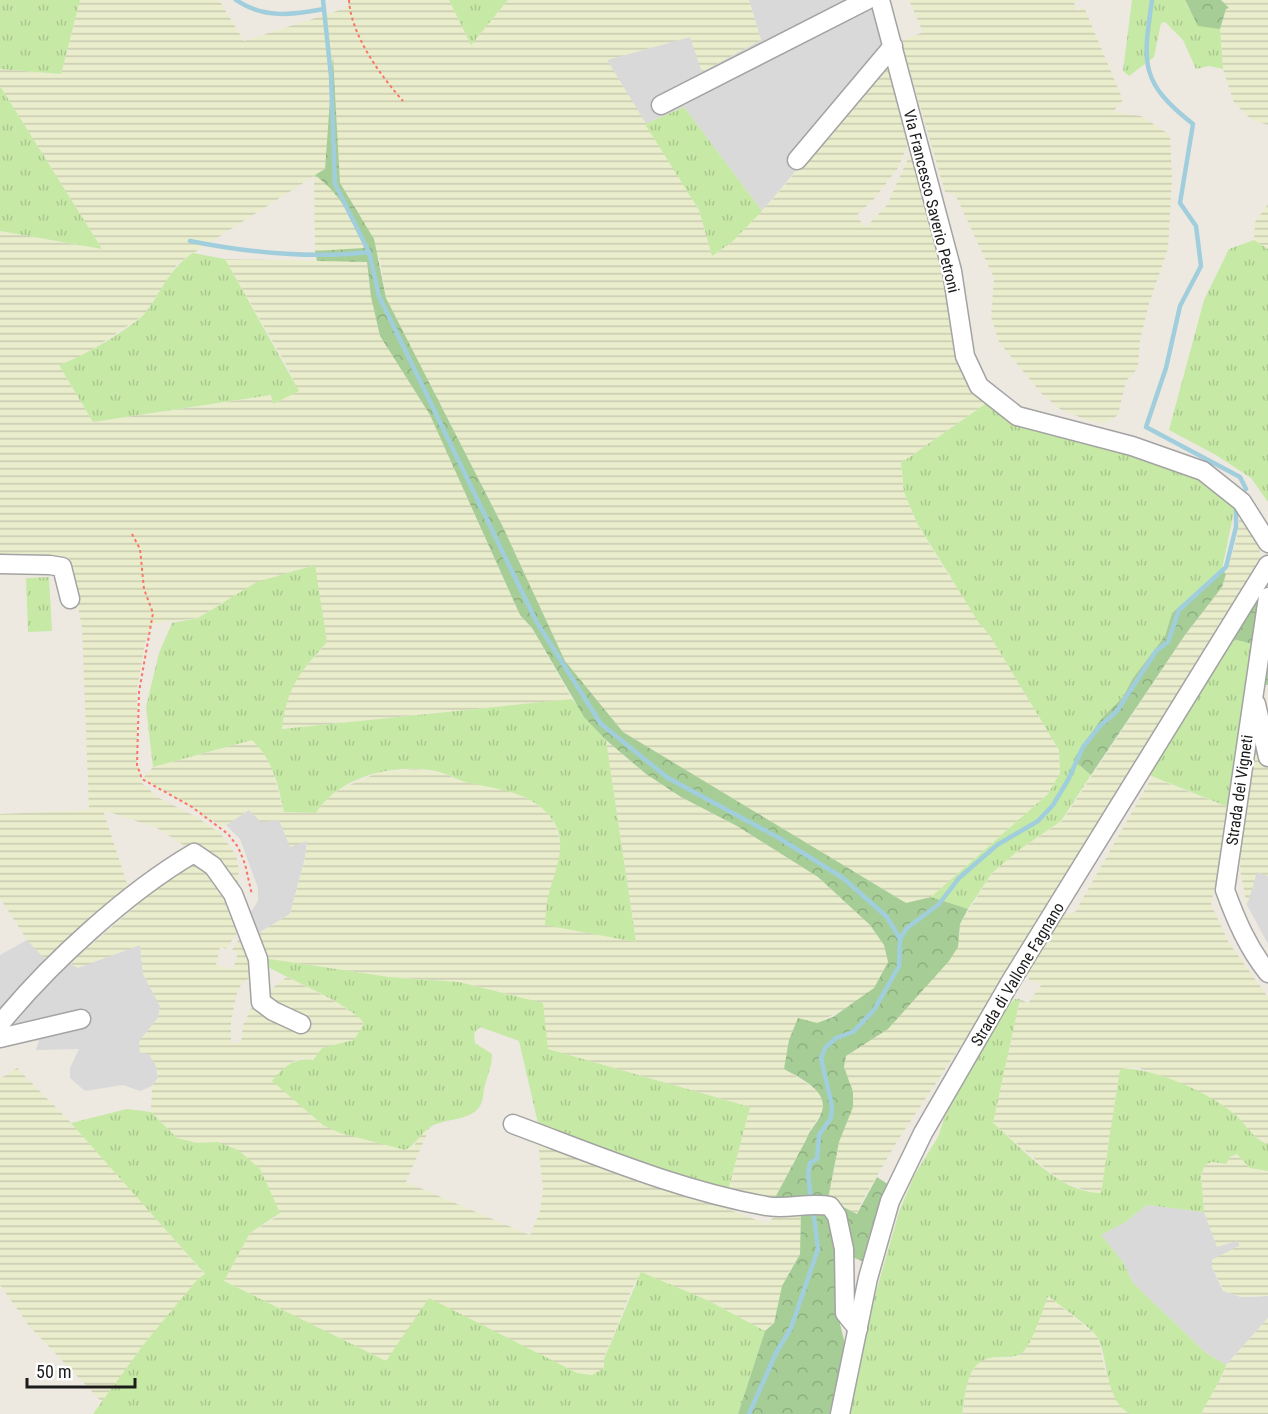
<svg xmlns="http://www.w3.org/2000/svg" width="1268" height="1414" viewBox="0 0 1268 1414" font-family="'Roboto Condensed',sans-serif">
	<defs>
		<pattern id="farmland-rules" width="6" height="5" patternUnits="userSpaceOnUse" patternTransform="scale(1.5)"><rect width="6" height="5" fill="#eaedcc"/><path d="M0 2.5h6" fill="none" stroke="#c8cbaf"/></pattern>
		<pattern id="grass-tufts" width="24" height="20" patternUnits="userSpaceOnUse" patternTransform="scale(1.5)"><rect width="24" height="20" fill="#c6e9a6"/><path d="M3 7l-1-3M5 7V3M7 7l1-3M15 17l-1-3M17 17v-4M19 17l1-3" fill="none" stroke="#aac78e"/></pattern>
		<pattern id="forest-crowns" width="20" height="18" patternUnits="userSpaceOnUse" patternTransform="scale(1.5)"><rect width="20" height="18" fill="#a6cd95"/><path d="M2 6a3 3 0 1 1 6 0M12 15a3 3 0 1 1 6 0" fill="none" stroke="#8eaf80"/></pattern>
	</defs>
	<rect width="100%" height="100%" fill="#ede9e1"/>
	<g fill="#dad9d9">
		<polygon points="749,0 877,0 890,59 762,211 684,107 645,124 607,60 690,37 702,71 761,40"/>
		<polygon points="249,810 279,819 307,841 305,858 290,914 257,934 250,913 258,901 258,888 240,839 226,825"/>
		<polygon points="1257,871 1268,876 1268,944 1247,905"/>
		<polygon points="27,940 52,964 64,954 72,965 140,945 143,974 160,1006 158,1018 140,1040 139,1046 149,1054 156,1066 158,1078 152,1086 140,1091 123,1085 85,1091 70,1078 70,1068 79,1049 36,1050 39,1041 35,1040 34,1033 0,1043 0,955"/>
		<polygon points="1147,1205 1204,1212 1217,1246 1238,1240 1240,1246 1212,1260 1212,1267 1223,1291 1241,1297 1268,1296 1268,1318 1226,1365 1206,1353 1133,1283 1123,1262 1100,1235 1124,1223"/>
	</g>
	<g fill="url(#farmland-rules)">
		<polygon points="80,0 219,0 244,41 346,8 350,0 449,0 471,44 508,0 749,0 761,40 702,72 690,37 607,60 699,210 712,256 732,242 772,200 890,59 912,135 898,168 874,199 856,216 866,227 887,205 915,143 935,221 959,352 991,400 901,463 904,492 917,523 943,567 989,634 1059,750 1060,773 1048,794 931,897 906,903 623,732 565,661 502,525 386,298 380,260 340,183 333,62 325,169 315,175 329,186 345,207 357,226 364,248 315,251 314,176 178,263 145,314 78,359 59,365 93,422 272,395 273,404 298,391 288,368 225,259 367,262 371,297 380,336 430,415 520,615 532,628 572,699 282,729 285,700 295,680 327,642 223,602 198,618 152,624 145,643 137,690 137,763 141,782 157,797 195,816 220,833 236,855 239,870 236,894 196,853 157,828 103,810 131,896 52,965 43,957 27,940 0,898 0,814 89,810 82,628 69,558 0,560 0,231 102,249 0,86 0,69 61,74"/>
		<polygon points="909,0 1079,0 1074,3 1077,11 1084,7 1123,100 1113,112 1141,116 1170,135 1172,178 1168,249 1149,304 1140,340 1138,368 1126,381 1118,415 1106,423 1089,421 1060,409 1042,394 999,342 991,317 994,278 955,194 945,192 901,41 923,32"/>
		<polygon points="1221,0 1268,0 1268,125 1252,120 1234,103 1223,69 1220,29 1226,9 1228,8"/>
		<polygon points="1268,204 1268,249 1254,240 1255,222"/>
		<polygon points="1240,512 1254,529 1262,560 1032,939 898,1140 861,1203 857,1214 828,1199 839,1142 853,1092 844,1067 846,1056 888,1029 921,991 960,934 960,924 992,873 1019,850 1062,821 1185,635 1222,587 1237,538"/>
		<polygon points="1259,731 1268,765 1268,876 1257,872 1247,905 1240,870 1242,830"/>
		<polygon points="252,740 265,751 272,768 284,812 316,813 324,800 340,789 380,772 415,769 444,773 458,780 518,793 545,810 555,824 561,844 560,859 548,895 636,942 606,740 646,774 681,797 737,826 818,877 870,925 884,945 888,962 874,988 850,1006 817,1023 798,1019 784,1069 817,1090 822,1099 823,1111 809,1131 806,1140 769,1208 726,1198 750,1107 548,1049 512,995 459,982 389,977 263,958 257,934 290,914 305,858 307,841 290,847 279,820 261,822 249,810 223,827 143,778 153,767"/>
		<polygon points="1152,777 1233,809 1211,904 1229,943 1268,997 1268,1144 1251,1134 1233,1113 1200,1093 1137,1067 1120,1069 1101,1193 1091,1193 1059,1180 993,1123 1020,999 1028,1003 1042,984 1030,981 1027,974 1062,915 1075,912"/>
		<polygon points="201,861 231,901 232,919 239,930 226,949 220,947 216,965 233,969 238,953 232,950 243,933 254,975 242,983 237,993 231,1021 231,1044 241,1042 243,1025 255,1001 287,977 334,1001 361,1018 364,1025 354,1040 313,1060 300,1058 285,1066 294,1099 305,1109 363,1138 405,1150 414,1146 421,1134 430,1127 406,1182 530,1235 540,1211 543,1190 538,1141 616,1167 767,1224 777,1213 801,1211 800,1254 789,1272 773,1323 765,1331 709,1301 636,1279 604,1358 604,1368 592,1375 386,1361 224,1281 250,1233 278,1216 218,1142 197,1143 177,1138 151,1112 152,1086 158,1078 156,1066 149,1054 140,1053 139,1046 140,1040 158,1018 160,1006 143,974 140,945 78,968 72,965 71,962 186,863"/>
		<polygon points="17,1068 86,1138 205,1275 144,1344 102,1402 29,1326 0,1285 0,1079"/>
		<polygon points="1237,1154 1250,1168 1268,1171 1268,1296 1241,1297 1224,1291 1212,1267 1212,1260 1240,1245 1237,1241 1217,1247 1204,1212 1201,1175 1205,1165 1212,1162 1220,1164"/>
		<polygon points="1048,1296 1098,1337 1105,1370 1115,1396 1130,1414 962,1414 968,1378 979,1361 990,1357 1012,1358 1024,1351"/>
		<polygon points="1268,1318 1268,1414 1201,1414 1212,1390 1221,1379 1226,1365"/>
	</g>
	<g fill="url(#grass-tufts)">
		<polygon points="0,0 80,0 61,74 0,69"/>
		<polygon points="449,0 508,0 471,45"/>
		<path d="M1132 0H1185C1189 15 1205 26 1220 29L1223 69 1209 66 1196 69 1183 40 1165 22 1161 23 1154 57 1129 76 1123 71Z"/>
		<polygon points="0,86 102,249 0,231"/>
		<polygon points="684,107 762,211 732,242 712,256 699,210 645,124"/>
		<polygon points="1254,240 1268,249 1268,502 1251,478 1216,455 1169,430 1204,300 1229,249"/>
		<path d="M193 253 225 259 299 391 273 404 271 395 93 422 59 365C79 359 134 327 147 311 162 290 171 267 193 253Z"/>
		<polygon points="991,400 1204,474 1236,502 1222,569 1172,613 1165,636 1133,678 1123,697 1102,718 1080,766 1091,775 1061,821 1019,850 992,873 968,909 931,897 1048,794 1060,773 1059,750 989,634 979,623 917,523 904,492 901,463"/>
		<path d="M315 565 327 642C299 674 287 686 282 729L572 699 606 740 636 942 545 925C546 914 546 903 549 893 555 869 568 847 554 822 536 793 499 789 469 783 460 781 452 776 443 773 401 761 339 775 316 813L284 812C278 785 273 759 252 740L153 767 146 707 159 653 172 623 198 618 257 582Z"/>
		<polygon points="49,577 52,631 28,632 26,578"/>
		<polygon points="1228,638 1253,644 1233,809 1144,773"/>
		<path d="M263 958 389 977 459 982 543 1003 548 1049 750 1107 726 1198 540 1132 519 1041 480 1027 474 1033 475 1043 492 1054C492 1067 488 1074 485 1085 483 1091 484 1098 481 1104 473 1121 447 1118 432 1126 420 1133 417 1144 405 1150L340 1133 323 1125 272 1081C284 1067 293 1057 313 1060L322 1048 354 1040 364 1024C356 1007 289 979 270 968Z"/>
		<path d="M1015 999H1020L993 1123C1024 1149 1058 1193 1101 1193L1120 1069C1151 1066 1209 1093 1233 1113 1246 1123 1252 1139 1268 1144V1171L1250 1168 1237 1154 1230 1157 1226 1164 1212 1162 1205 1165 1201 1175 1204 1212 1147 1205 1124 1223 1101 1235 1123 1262 1133 1283 1206 1353 1226 1365C1220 1383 1209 1397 1201 1414H1130C1104 1399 1109 1360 1098 1338 1094 1330 1058 1304 1048 1296 1043 1309 1032 1344 1023 1352 1017 1357 1009 1357 1001 1357 966 1356 967 1387 962 1414H841L899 1212 914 1176 938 1137 945 1116 1003 1011Z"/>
		<polygon points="127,1109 151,1112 177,1138 197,1143 218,1142 238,1150 260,1169 280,1213 250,1233 224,1281 386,1361 429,1298 577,1373 592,1375 604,1368 604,1359 641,1272 709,1301 765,1331 738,1414 93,1414 144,1344 197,1280 205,1274 71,1123"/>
	</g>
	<g fill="url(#forest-crowns)">
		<polygon points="1185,0 1221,0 1229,8 1226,9 1220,29 1198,26"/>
		<path d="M333 57 340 183 374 239 386 298 502 525 565 661 623 732 906 903 931 897 968 909 960 924 958 947 949 961 888 1029 846 1056 844 1067 853 1092V1107L839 1142 828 1199 857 1214 877 1177 892 1187 869 1264 852 1257 842 1213 770 1207 806 1140C809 1131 813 1128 818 1120 835 1094 804 1080 784 1069L789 1040 798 1018 817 1023 833 1017 874 988 888 962 884 945 870 925 818 877 737 826 681 797 646 774 606 740 584 717 532 628 520 615 430 415 380 336 371 297 367 262 317 261 315 251 364 248C354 219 340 194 315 175L325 169Z"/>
		<polygon points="1222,569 1226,574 1222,587 1185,635 1091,775 1073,760 1102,718 1123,697 1133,678 1165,636 1172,613"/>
		<polygon points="1268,591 1268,685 1262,684 1268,733 1253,644 1228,638 1243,617"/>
		<polygon points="801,1211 822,1212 833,1227 840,1324 845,1344 834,1414 738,1414 765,1331 774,1323 782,1286 800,1254"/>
	</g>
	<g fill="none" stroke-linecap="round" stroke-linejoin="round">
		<g stroke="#a1cedc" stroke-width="4.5">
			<path d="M236 0C264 19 292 15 324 9"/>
			<polyline points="323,0 331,76 335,184 369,252 379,296 536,621 601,724 668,778 779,838 843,878 887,917 900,939"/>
			<path d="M1152 0C1143 63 1139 82 1193 124L1180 203 1196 226 1201 266 1180 306 1166 368 1146 427 1240 477 1246 489"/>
			<path d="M190 241C250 253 309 259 369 252"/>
			<polyline points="811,1200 808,1174 810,1163 817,1159 819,1135 831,1118 832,1106 821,1058 825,1048 836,1038 853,1032 874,1010 899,966 900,939 907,928 939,904 959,878 997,845 1038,821 1053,805 1068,780 1083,747 1100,726 1117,711 1156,651 1168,642 1179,610 1226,567 1236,527 1236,509"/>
			<polyline points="749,1414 776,1353 791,1328 818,1249 813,1208"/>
		</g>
		<defs>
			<g id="minor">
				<polyline points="880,0 952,271 965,356 979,386 1017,416 1132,446 1203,471 1242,502 1268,543"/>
				<polyline points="661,105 867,0"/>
				<polyline points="797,160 893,46"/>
				<polyline points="0,564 50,565 62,567 70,599"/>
				<path d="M1268 597 1225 890C1236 920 1248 948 1268 973"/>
				<polyline points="1256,704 1268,757"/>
				<path d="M0 1024C49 964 127 892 194 853L213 866 233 894 258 959 261 1002 273 1011 301 1024"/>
				<polyline points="0,1038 81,1019"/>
				<path d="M513 1124C596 1155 678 1190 766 1206 786 1210 808 1202 830 1206L837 1216 844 1249 845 1313 858 1329"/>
				<polyline points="840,1414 868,1278 890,1201 923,1133 1011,981 1268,565"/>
			</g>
		</defs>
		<use href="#minor" stroke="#a3a3a3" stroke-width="21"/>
		<g stroke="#fa7565" stroke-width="2" stroke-dasharray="3 3" stroke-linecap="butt">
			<path d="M349 0C351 35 380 75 403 101"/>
			<polyline points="132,534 140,549 144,589 153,613 139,692 137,765 142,779 192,807 228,834 238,847 245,864 252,895"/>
		</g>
		<use href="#minor" stroke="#fff" stroke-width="18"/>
	</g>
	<g text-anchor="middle" stroke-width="4.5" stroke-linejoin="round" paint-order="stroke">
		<g font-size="16" fill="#1c1c1c" stroke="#fff">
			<text transform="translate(932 201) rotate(76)" y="6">Via Francesco Saverio Petroni</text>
			<text transform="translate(1239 790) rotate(-82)" y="6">Strada dei Vigneti</text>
			<text transform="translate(1017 974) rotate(-59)" y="6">Strada di Vallone Fagnano</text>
		</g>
	</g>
	<path d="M27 1378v9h108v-9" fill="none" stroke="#1c1c1c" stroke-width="3"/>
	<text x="36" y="1378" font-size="18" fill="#1c1c1c" stroke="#ffffff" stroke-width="4.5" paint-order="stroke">50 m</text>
</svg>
